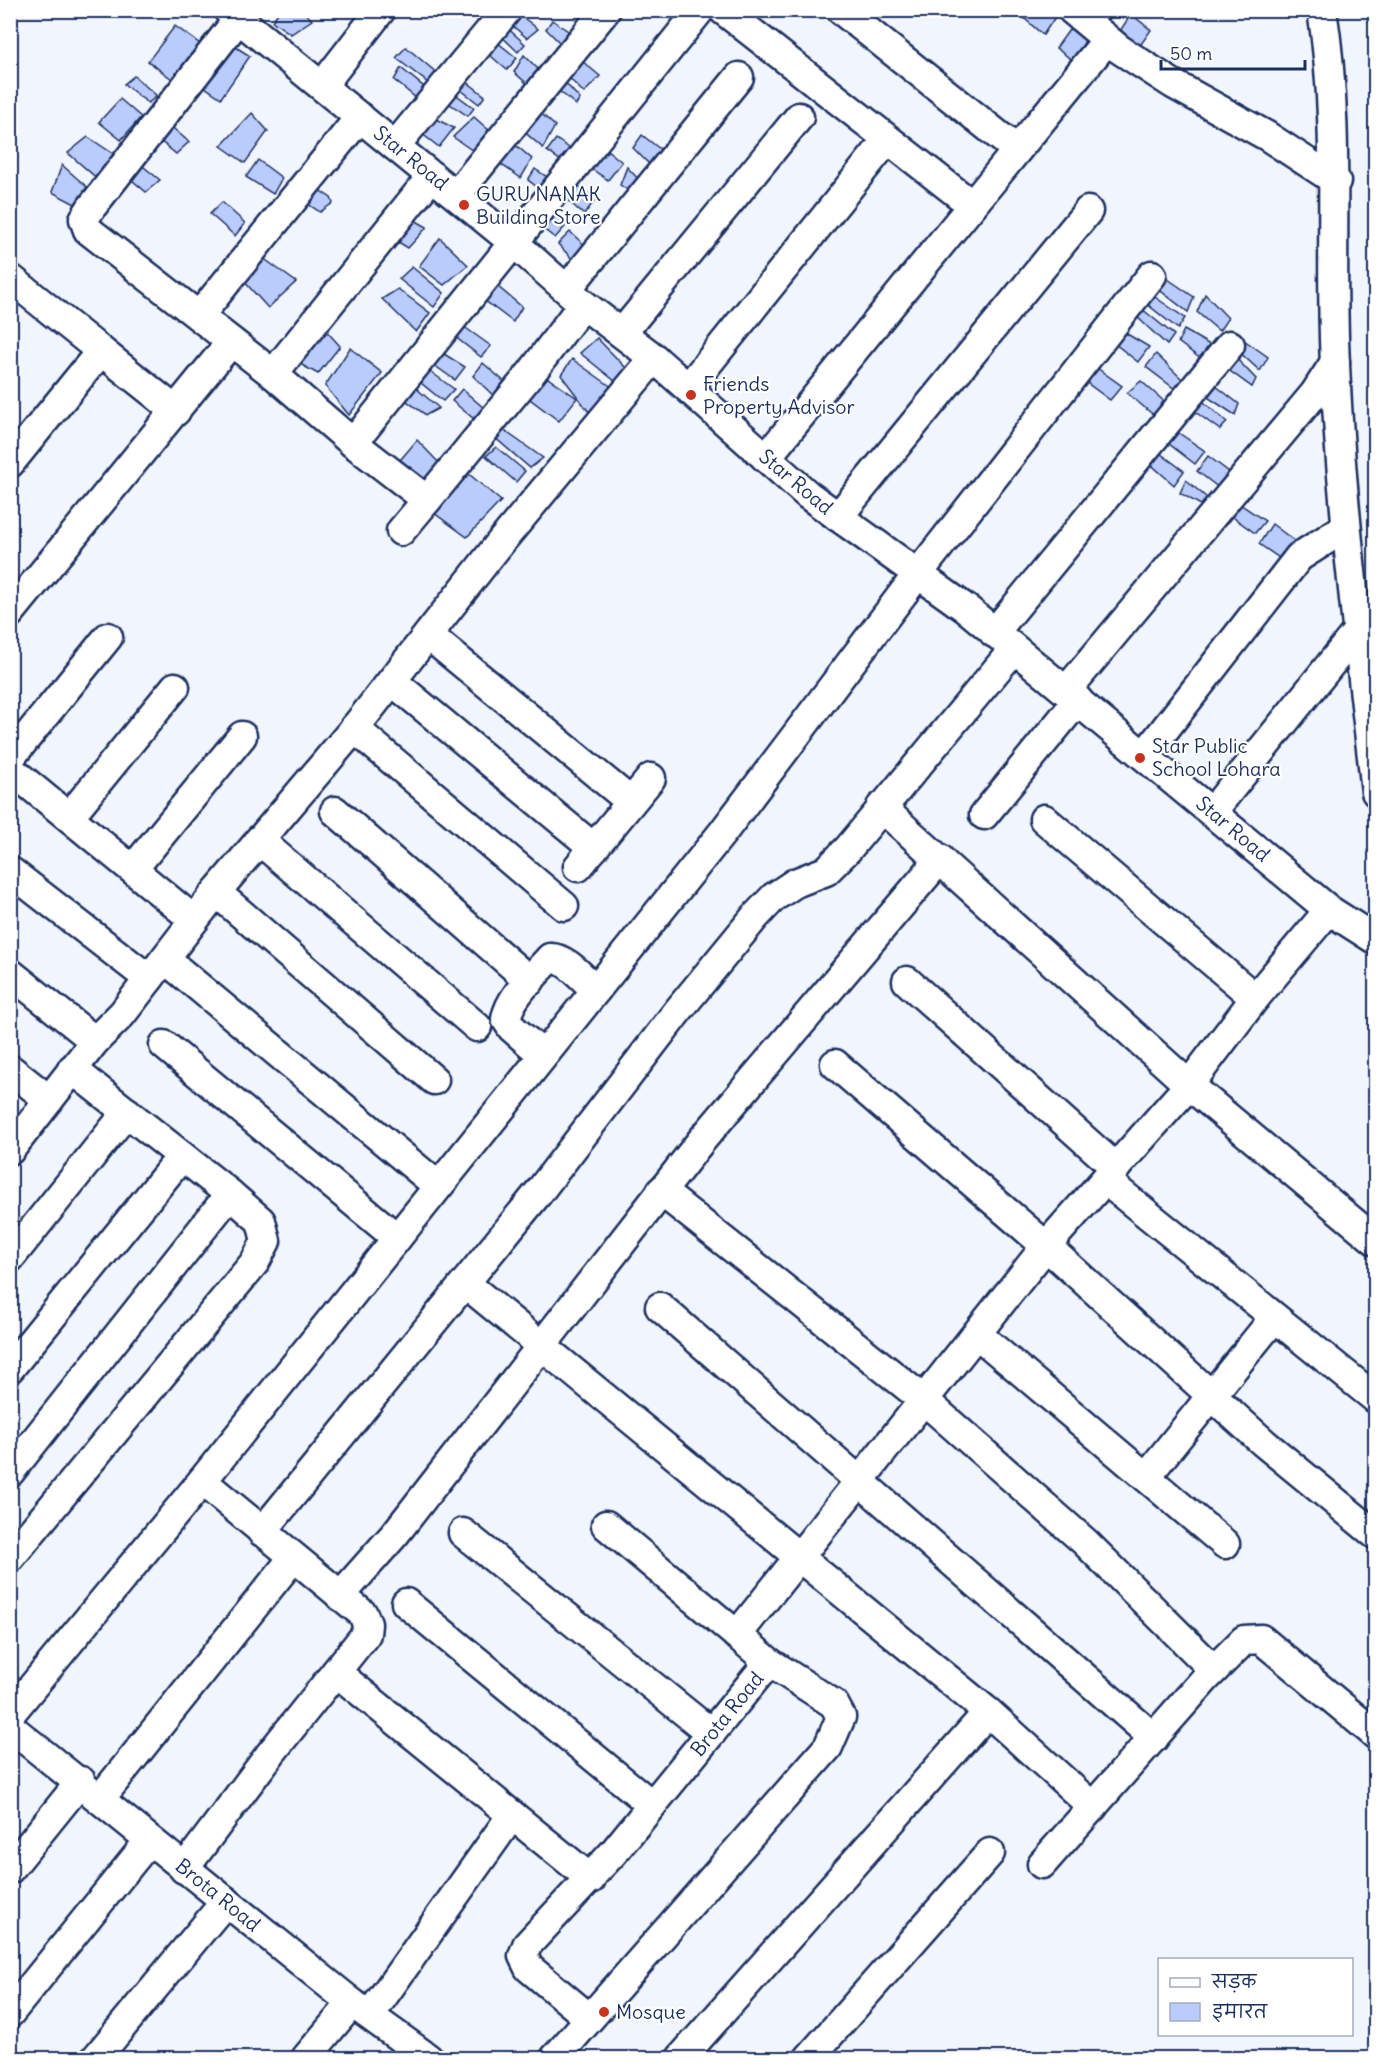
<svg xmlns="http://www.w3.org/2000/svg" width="1386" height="2069" viewBox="0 0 1386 2069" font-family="Delius,'Playpen Sans Deva',sans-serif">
	<rect width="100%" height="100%" fill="#f1f5fe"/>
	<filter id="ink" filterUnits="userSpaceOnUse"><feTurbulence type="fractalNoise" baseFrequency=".0167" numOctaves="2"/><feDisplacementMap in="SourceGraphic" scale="12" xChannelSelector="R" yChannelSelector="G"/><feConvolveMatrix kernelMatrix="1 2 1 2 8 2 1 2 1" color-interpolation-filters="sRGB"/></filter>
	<g filter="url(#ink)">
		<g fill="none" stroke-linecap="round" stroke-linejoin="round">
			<polyline stroke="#87d8e2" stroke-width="20" points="1375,10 1376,16"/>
		</g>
		<g fill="#baccfc" stroke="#1b2f5e" stroke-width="1.5">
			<polygon points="280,10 302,10 312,20 291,34 272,21"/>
			<polygon points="1015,10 1053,10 1057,14 1043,35"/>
			<polygon points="1090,10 1116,10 1105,24"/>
			<polygon points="516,12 538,29 527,38 508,22"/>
			<polygon points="1131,14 1151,30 1139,47 1120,31"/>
			<polygon points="552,20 571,33 564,47 546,29"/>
			<polygon points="503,24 525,44 518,52 496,31"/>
			<polygon points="175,26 203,46 176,82 148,61"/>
			<polygon points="1071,27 1086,38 1075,62 1056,48"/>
			<polygon points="493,39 517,58 507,70 484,50"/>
			<polygon points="231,44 250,56 221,98 199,83"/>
			<polygon points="406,47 438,74 427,82 396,58"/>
			<polygon points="524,55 544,75 532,88 514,72"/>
			<polygon points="576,56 600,76 584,93 564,73"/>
			<polygon points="401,68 424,87 416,98 394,80"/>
			<polygon points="134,76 157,96 148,103 124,84"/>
			<polygon points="462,78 485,96 479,104 456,86"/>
			<polygon points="561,78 580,99 576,105 553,86"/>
			<polygon points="450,90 474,108 468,116 444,100"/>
			<polygon points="120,99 141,117 121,140 99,122"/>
			<polygon points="535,108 555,126 543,148 521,129"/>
			<polygon points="252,113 268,131 245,163 221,146"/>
			<polygon points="428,115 454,128 439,147 421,133"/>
			<polygon points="474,117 491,132 476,153 453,137"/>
			<polygon points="167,123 189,142 176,154 153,135"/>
			<polygon points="642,135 665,153 651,166 633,148"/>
			<polygon points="88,137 115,155 99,180 68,153"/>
			<polygon points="556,139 575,152 564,163 547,151"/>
			<polygon points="511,141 532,159 521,178 496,161"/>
			<polygon points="601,145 622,162 608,180 587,166"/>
			<polygon points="258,160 282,178 273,194 246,177"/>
			<polygon points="139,163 160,180 146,192 132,180"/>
			<polygon points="62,165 87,187 75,204 52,192"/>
			<polygon points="627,167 642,183 635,195 620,185"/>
			<polygon points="535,169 550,179 541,190 528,180"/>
			<polygon points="574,182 595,200 584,215 564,197"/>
			<polygon points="316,188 331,198 333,203 320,212 305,202"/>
			<polygon points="222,202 245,223 235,236 210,214"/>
			<polygon points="554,202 571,220 555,238 537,224"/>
			<polygon points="411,218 427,227 408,248 395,240"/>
			<polygon points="570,232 587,247 576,263 558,244"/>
			<polygon points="440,238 468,265 444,285 419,266"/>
			<polygon points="259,255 296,282 268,308 242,279"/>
			<polygon points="412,267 444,293 434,307 399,279"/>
			<polygon points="1165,277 1194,297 1188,312 1157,288"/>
			<polygon points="491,281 522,307 513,322 480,297"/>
			<polygon points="398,289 430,313 416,332 382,299"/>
			<polygon points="1205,294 1228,318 1219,331 1197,312"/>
			<polygon points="1152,295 1185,318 1178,329 1147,304"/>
			<polygon points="1142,309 1174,335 1167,345 1136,316"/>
			<polygon points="456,321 491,346 481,357 450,333"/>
			<polygon points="322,326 340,346 318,374 298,363"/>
			<polygon points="1184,330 1210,345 1201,359 1178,342"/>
			<polygon points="1122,331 1149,347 1138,362 1114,343"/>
			<polygon points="597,338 627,369 615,381 580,353"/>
			<polygon points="1244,340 1268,357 1260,371 1236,349"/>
			<polygon points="350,348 382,373 349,415 325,386"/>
			<polygon points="436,349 465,367 455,380 431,363"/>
			<polygon points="1156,354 1183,380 1175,389 1146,367"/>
			<polygon points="1232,354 1256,379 1252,387 1223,366"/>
			<polygon points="572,359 616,390 592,416 561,375"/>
			<polygon points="483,363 507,384 498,400 473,376"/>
			<polygon points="423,366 454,389 443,401 415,378"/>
			<polygon points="1097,368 1122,386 1110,400 1087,383"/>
			<polygon points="542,374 577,398 559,421 526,396"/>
			<polygon points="1141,381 1166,403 1156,417 1127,393"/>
			<polygon points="409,382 439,408 426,415 400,396"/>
			<polygon points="1211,382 1239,404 1235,415 1203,394"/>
			<polygon points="462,389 485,409 479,423 452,401"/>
			<polygon points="1199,398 1227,422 1220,430 1190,408"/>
			<polygon points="502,429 543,458 530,468 493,436"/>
			<polygon points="1173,429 1205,451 1195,464 1160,437"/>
			<polygon points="417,440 441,465 424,487 396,465"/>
			<polygon points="496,447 525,471 516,482 486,456"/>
			<polygon points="1153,448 1184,471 1174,485 1146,460"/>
			<polygon points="1208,456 1229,472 1219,488 1197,471"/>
			<polygon points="463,469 501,501 467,537 430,510"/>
			<polygon points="1186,480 1213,503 1204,507 1180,493"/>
			<polygon points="1234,500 1265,521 1255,533 1227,513"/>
			<polygon points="1272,524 1296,542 1285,562 1259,544"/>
		</g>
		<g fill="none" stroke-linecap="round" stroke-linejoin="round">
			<defs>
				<g id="minor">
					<polyline points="228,10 514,243 583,304 654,358 808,495 968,610 1329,910 1376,940"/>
					<polyline points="723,10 972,205"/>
					<polyline points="841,10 1017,150"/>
					<polyline points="1072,10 1119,49 1173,84 1267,136 1336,181"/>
					<path d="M1322 10C1341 128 1329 246 1335 364 1341 507 1360 650 1376 792"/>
					<polyline points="239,18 91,208 84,219 88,230 273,374 353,443 427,500 532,372 583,304"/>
					<polyline points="322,86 381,10"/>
					<polyline points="395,146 507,10"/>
					<polyline points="456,195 606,10"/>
					<polyline points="10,278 101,351"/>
					<polyline points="567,289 739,77"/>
					<polyline points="199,316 360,117"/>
					<polyline points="622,333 799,117"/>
					<polyline points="273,374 432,176"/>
					<polyline points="688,388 887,140"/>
					<polyline points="353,443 700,10"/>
					<polyline points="766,458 1107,40"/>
					<polyline points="10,463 101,351 176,411"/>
					<polyline points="838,517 1088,211"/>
					<polyline points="401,531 427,500"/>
					<polyline points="10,613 231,342"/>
					<polyline points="994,633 1230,345"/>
					<polyline points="428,635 631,802"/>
					<polyline points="392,681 594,848"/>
					<polyline points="1066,691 1315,393 1335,362"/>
					<polyline points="354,728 564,906"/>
					<polyline points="1144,756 1299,557 1346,527"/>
					<polyline points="10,758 108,637"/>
					<polyline points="10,769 194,920"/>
					<polyline points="881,807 1189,1085 1376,1241"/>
					<polyline points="335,811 530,981"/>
					<polyline points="1212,812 1358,630"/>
					<polyline points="984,815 1078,700"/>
					<polyline points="69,817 175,687"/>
					<polyline points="1044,819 1255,998"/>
					<polyline points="259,840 477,1027"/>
					<polyline points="578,867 651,778"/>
					<polyline points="133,869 242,736"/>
					<polyline points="10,871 149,979"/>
					<polyline points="216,892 434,1080"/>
					<polyline points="165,959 438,1186"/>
					<polyline points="10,973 95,1041"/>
					<polyline points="907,981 1116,1168"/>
					<polyline points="164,1045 397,1238"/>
					<path d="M543 1055 512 1028 506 1019C510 996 534 976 550 958 566 957 584 980 596 990"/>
					<polyline points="835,1064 1046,1246 1189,1085 1255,998 1329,910"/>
					<polyline points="10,1069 49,1100"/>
					<polyline points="10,1150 95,1041 122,1014 216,892 353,730 500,543 654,358"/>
					<polyline points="1105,1180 1376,1399"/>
					<polyline points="661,1191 924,1400 1085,1542 1214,1670"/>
					<polyline points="10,1258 127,1112"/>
					<polyline points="465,1283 988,1712 1093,1807"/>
					<polyline points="660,1307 1154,1738"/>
					<polyline points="977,1334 1225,1544"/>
					<polyline points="10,1368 182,1156"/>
					<polyline points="10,1472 230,1194"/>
					<polyline points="1146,1477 1274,1318"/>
					<polyline points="606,1525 737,1635"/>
					<polyline points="262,1532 539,1192 677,1012 755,917 774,897 795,883 826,871 848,849 1014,649"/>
					<polyline points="463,1533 711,1733"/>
					<polyline points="10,1558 255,1262 266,1241 261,1221 230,1194 72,1069"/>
					<polyline points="340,1596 395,1534 701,1141 940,859"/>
					<polyline points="406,1603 652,1805"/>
					<polyline points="769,1662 737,1635 1046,1246 1264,1443 1376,1535"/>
					<polyline points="336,1672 591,1879"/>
					<polyline points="10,1714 202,1481 723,832 917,575 1152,275"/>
					<polyline points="10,1727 352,2003 428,2058"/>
					<polyline points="100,1799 293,1558"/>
					<polyline points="1042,1864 1206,1678 1244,1640 1261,1639 1376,1735"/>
					<polyline points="10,1869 81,1781"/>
					<polyline points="184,1869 271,1753 366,1634 367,1624 363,1614 202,1481"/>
					<polyline points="10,2013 149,1841"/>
					<polyline points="370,2015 512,1815"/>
					<polyline points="96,2058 226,1901"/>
					<polyline points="306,2058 352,2003"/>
					<polyline points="555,2058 828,1747 841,1717 834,1704 769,1662 613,1853 527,1945 523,1956 529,1968 589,2018"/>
					<polyline points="681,2058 988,1712"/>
					<polyline points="809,2058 990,1853"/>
				</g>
			</defs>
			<use href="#minor" stroke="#1b2f5e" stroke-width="33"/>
			<use href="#minor" stroke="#fff" stroke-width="28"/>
		</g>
	</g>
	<g fill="#c8321e" stroke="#fff" stroke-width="2">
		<circle cx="464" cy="205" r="6"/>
		<circle cx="691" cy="395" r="6"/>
		<circle cx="1140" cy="758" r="6"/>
		<circle cx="604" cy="2012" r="6"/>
	</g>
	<g text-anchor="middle" stroke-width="4.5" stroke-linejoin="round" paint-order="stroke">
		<g font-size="20" fill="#1b2f5e" stroke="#fff">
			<text transform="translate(411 158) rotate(39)" y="7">Star Road</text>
			<text transform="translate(796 482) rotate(40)" y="7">Star Road</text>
			<text transform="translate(1233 829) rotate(40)" y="7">Star Road</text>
			<text transform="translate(727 1714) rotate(-51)" y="7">Brota Road</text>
			<text transform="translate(218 1895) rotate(39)" y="7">Brota Road</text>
		</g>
		<g font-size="20" fill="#1b2f5e" stroke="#fff" text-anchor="start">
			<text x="476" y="201">GURU NANAK<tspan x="476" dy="23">Building Store</tspan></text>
			<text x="703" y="391">Friends<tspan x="703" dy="23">Property Advisor</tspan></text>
			<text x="1152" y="753">Star Public<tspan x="1152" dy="23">School Lohara</tspan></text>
			<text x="616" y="2019">Mosque</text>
		</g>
	</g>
	<rect width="1386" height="2069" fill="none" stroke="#fff" stroke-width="36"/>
	<rect x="18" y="18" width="1350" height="2033" fill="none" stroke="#1b2f5e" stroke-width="2" filter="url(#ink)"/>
	<rect x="1158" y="1958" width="195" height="78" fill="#ffffff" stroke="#a4acbf" stroke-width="1.5"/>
	<rect x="1170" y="1978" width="30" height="9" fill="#ffffff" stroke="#a4acbf" stroke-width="1.5"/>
	<text x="1212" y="1988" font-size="18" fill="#1b2f5e">सड़क</text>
	<rect x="1170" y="2003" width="30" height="18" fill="#baccfc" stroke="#a4acbf" stroke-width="1.5"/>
	<text x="1212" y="2018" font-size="18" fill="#1b2f5e">इमारत</text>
	<path d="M1161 60v9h144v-9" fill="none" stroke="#1b2f5e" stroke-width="3"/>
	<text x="1170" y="60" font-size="18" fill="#1b2f5e" stroke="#ffffff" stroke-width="4.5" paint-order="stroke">50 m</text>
</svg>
